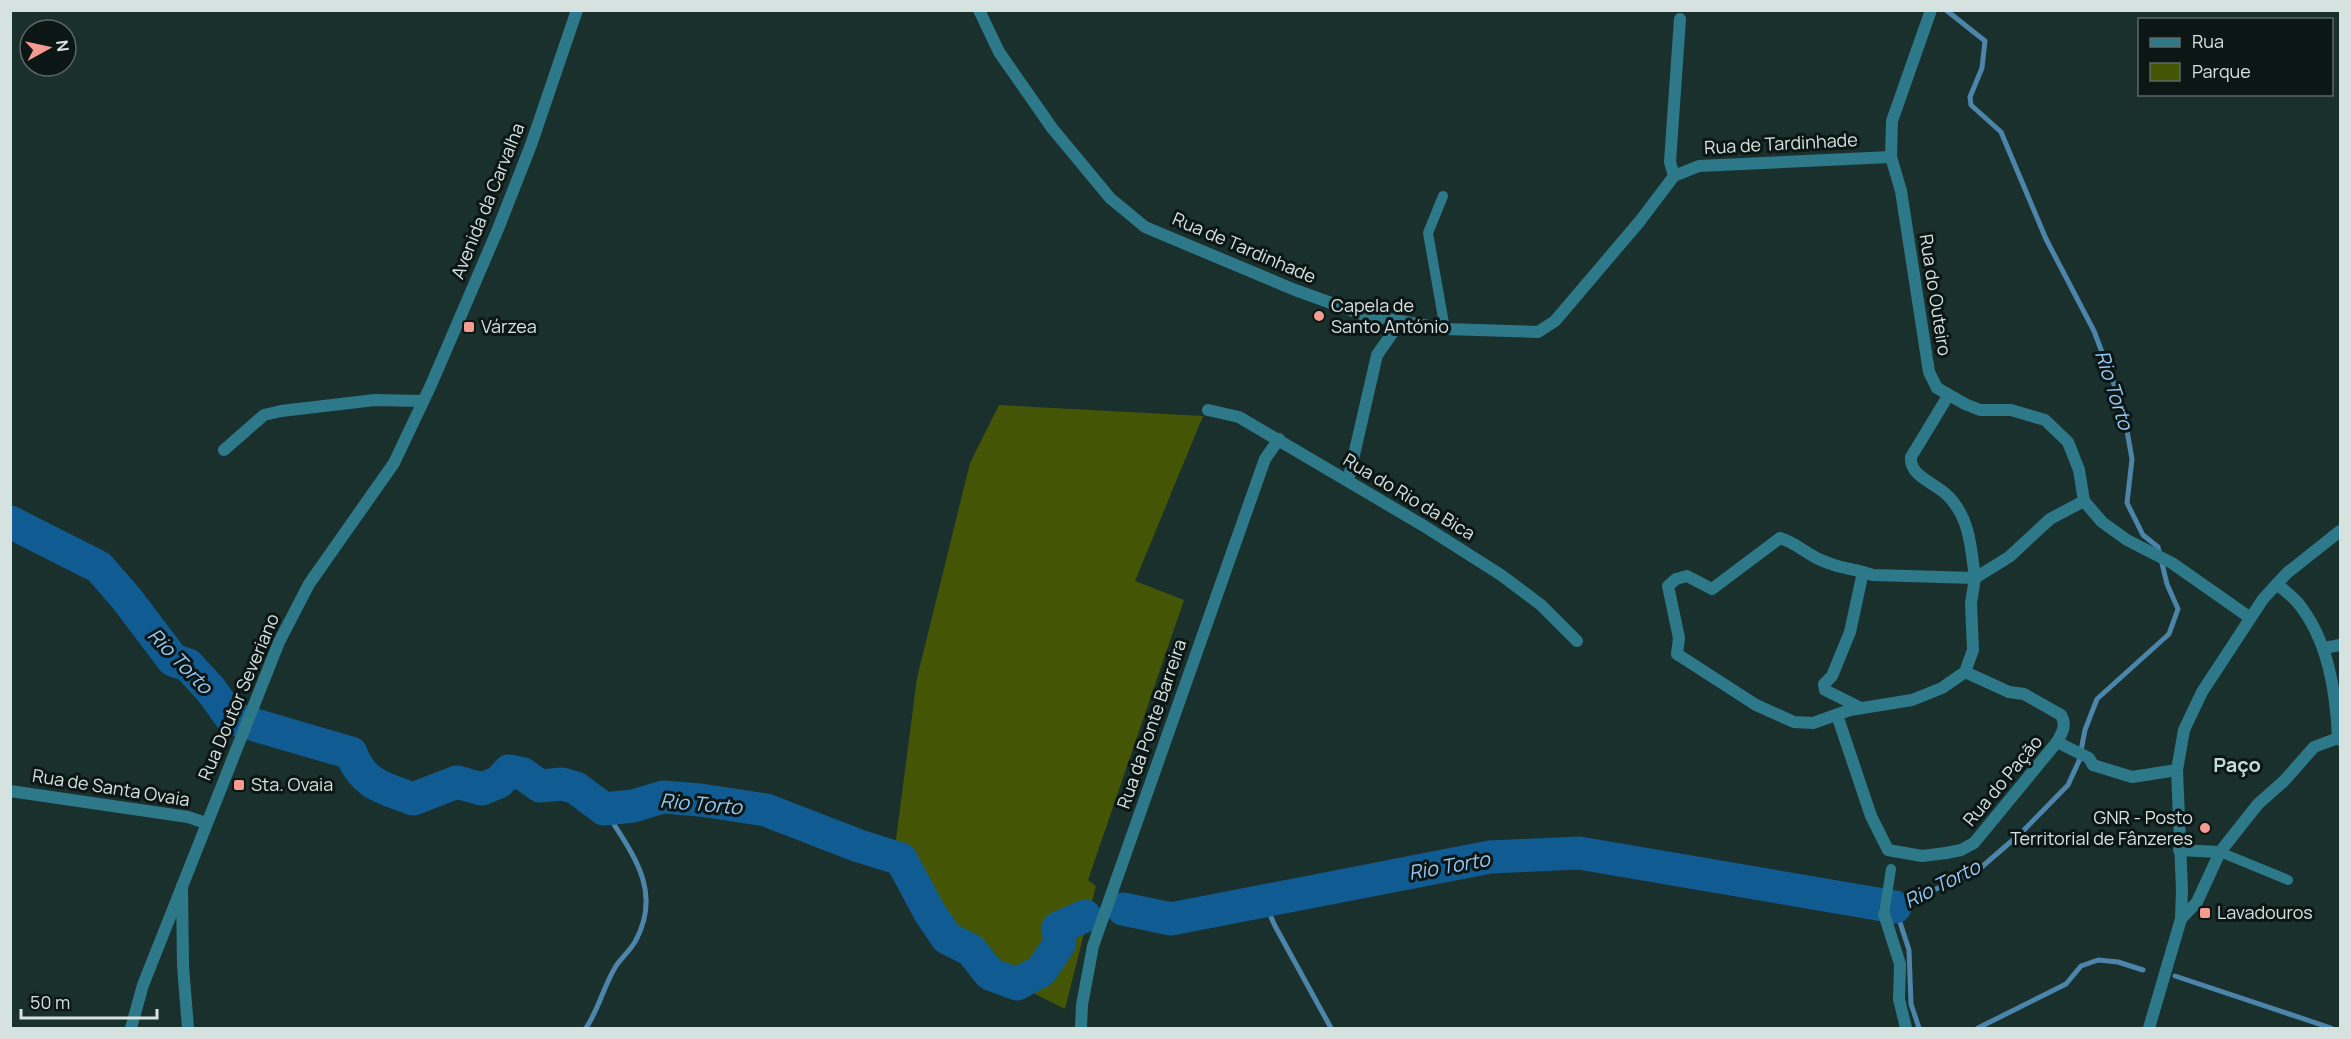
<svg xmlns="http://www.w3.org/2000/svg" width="2351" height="1039" viewBox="0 0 2351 1039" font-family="Manrope,sans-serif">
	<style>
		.green { fill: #445506 }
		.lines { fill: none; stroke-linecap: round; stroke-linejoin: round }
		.stream { stroke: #4c84aa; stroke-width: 5 }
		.river { stroke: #115b93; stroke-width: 33 }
		.service { stroke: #2d798a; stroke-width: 10 }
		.pedestrian { stroke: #2d798a; stroke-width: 12 }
		.minor { stroke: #2d798a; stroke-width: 12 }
		.tertiary { stroke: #2d798a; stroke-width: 12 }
		.poi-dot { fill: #f59c90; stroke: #0c1614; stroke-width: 2 }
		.labels { text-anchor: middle; stroke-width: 6; stroke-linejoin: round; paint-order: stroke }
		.street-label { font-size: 18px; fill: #d5e2e0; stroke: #0c1614 }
		.poi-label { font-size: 18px; fill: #d5e2e0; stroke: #0c1614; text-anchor: start }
		.water-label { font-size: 20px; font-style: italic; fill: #96c9f8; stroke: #0c1614 }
		.neighbourhood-label { font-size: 20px; font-weight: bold; fill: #c2ddd9; stroke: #0c1614 }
	</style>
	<rect width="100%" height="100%" fill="#1a302d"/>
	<!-- green -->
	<path class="green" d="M999,405L1203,416L1135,581L1184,600L1088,880L1096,886L1065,1009L1009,981L917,892L902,849L895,847L917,678L970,463Z"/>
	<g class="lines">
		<!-- stream -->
		<g class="stream">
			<path d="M1264,901L1275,926L1331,1028"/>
			<path d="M2175,976L2331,1028"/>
			<path d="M586,1028C599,1009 604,985 616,966C622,957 631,950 636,940C663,889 631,852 604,809"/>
			<path d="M1919,1028L1911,1004L1909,950L1895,907L1977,871L2021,833L2068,785L2079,761L2085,730L2097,699L2169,634L2178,609L2167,584L2158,547L2143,535L2127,503L2132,459L2123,408L2094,331L2046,239L2001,132L1971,105L1970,97L1982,68L1985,41L1946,10"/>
			<path d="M1978,1028L2066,984L2081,966L2098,960L2118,962L2143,970"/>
		</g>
		<!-- river -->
		<g class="river">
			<path d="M10,522L99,567L126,598L173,660L188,665L211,690L231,718L351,753C363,785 384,788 413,799L457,782L482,789L499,782L509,771L523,774L540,786L562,784L576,788L604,809L633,806L663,797L700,800L766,810L859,846L901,859L930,913L947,938L971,950L990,974L1017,984L1041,971L1060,943L1058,928L1085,916"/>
			<path d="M1123,909L1171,919L1490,857L1579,853L1895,907"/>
		</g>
		<!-- service -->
		<g class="service">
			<path d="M1443,196L1428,233L1445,329"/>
			<path d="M2220,852L2288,880"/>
			<path d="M1884,914L1891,869"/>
		</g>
		<!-- pedestrian -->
		<g class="pedestrian">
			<path d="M1677,654L1679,638L1668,586L1676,579L1687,576L1712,589L1780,538C1793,542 1801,549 1813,556C1828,565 1846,568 1863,572L1850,632L1832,676L1824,684L1825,690L1861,708"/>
			<path d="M2009,692L2024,694L2061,715C2067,725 2062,733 2057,742"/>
			<path d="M2179,850L2220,852"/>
			<path d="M1946,853L1961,850L1974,843L2057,742L2089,758L2093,765"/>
		</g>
		<!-- minor -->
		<g class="minor">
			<path d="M979,10L999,52L1052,128L1110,198L1145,227L1295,290L1362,314L1445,329L1538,332L1555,321L1640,221L1674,176L1699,166L1891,157"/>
			<path d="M1931,10L1892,121L1891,157L1901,191L1929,372L1937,388L1965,404L1980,410H2011L2045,420L2068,442L2079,470L2084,501L2102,522L2127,540L2172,563L2249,617"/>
			<path d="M1674,176L1670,162L1680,19"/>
			<path d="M1208,410L1239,417L1424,526L1501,575L1541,605L1577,641"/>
			<path d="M224,450L264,415L281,411L375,400L423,401"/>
			<path d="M1348,481L1377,355L1400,322"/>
			<path d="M1863,572L1873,575L1975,578C1971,548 1970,517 1947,495C1935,483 1909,476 1911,457L1948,396"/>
			<path d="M2277,584C2284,590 2292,596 2298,603C2328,640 2336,691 2338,738L2340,740"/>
			<path d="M2324,648L2340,645"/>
			<path d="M1677,654L1756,705L1794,722L1813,723L1850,710L1912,700L1942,688L1965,672L1973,650L1971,603L1975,578L2009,557L2050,519L2084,501"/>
			<path d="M1965,672L2009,692"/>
			<path d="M1837,715L1871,816L1888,850L1922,856L1946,853"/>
			<path d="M2093,765L2132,777L2177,770"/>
			<path d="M10,791L188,817L206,823"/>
			<path d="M182,886L183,966L188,1028"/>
			<path d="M1884,914L1900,964L1899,999L1906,1028"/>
			<path d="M2181,919L2197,902L2220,852L2258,804L2284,781L2314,747L2338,738"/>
			<path d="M1081,1028L1082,1005L1093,946L1265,459L1279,439"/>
		</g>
		<!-- tertiary -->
		<g class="tertiary">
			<path d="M131,1028L143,985L279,642L309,584L394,463L431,385L498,229L531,145L577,10"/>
			<path d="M2149,1028L2181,919L2182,890L2177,770L2184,730L2202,692L2263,599L2287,573L2340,531"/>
		</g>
	</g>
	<!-- markers -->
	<g class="poi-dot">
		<circle cx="1319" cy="316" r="6"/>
		<rect x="463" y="321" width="12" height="12" rx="3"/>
		<rect x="233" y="779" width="12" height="12" rx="3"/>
		<circle cx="2205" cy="828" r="6"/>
		<rect x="2199" y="907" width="12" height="12" rx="3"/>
	</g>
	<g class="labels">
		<!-- street labels -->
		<g class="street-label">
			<text transform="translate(1781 144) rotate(-3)" y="6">Rua de Tardinhade</text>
			<text transform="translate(488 201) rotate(-68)" y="6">Avenida da Carvalha</text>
			<text transform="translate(1244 248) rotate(23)" y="6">Rua de Tardinhade</text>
			<text transform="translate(1935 295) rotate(81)" y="6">Rua do Outeiro</text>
			<text transform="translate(1409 497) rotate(31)" y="6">Rua do Rio da Bica</text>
			<text transform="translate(239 697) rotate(-67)" y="6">Rua Doutor Severiano</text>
			<text transform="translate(1152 724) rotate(-71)" y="6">Rua da Ponte Barreira</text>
			<text transform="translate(2003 781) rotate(-50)" y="6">Rua do Pação</text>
			<text transform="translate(111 788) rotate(9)" y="6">Rua de Santa Ovaia</text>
		</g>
		<!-- poi labels -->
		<g class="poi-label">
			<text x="1331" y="312">Capela de<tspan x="1331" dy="21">Santo António</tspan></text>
			<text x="481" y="333">Várzea</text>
			<text x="251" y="791">Sta. Ovaia</text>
			<text x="2193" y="824" text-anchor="end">GNR - Posto<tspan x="2193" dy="21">Territorial de Fânzeres</tspan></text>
			<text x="2217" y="919">Lavadouros</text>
		</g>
		<!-- water labels -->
		<g class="water-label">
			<text transform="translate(2114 390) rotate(72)" y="7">Rio Torto</text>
			<text transform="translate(180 661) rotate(46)" y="7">Rio Torto</text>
			<text transform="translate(701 804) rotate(5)" y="7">Rio Torto</text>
			<text transform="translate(1449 866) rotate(-10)" y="7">Rio Torto</text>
			<text transform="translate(1942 884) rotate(-27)" y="7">Rio Torto</text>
		</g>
		<!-- neighbourhood labels -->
		<g class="neighbourhood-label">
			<text x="2237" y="772">Paço</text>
		</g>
	</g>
	<!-- border -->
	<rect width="2351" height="1039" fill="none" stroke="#d5e2e0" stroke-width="24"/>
	<!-- legend -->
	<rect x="2138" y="18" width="195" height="78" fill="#0c1614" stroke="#5c6866" stroke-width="1.5"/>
	<rect x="2150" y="38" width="30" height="9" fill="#2d798a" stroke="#5c6866" stroke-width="1.5"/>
	<text x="2192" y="48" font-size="18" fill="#d5e2e0">Rua</text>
	<rect x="2150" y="63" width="30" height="18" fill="#445506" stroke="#5c6866" stroke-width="1.5"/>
	<text x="2192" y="78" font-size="18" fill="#d5e2e0">Parque</text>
	<!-- north arrow -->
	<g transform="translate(48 48) rotate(82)"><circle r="28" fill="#0c1614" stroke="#5c6866" stroke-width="1.5"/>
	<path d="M0-4.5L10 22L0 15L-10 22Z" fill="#f59c90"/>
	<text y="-9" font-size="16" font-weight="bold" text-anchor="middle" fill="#d5e2e0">N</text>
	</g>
	<!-- scale -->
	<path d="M21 1009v9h136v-9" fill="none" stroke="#d5e2e0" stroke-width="3"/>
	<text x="30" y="1009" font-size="18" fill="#d5e2e0" stroke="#0c1614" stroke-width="4.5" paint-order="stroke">50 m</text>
</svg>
